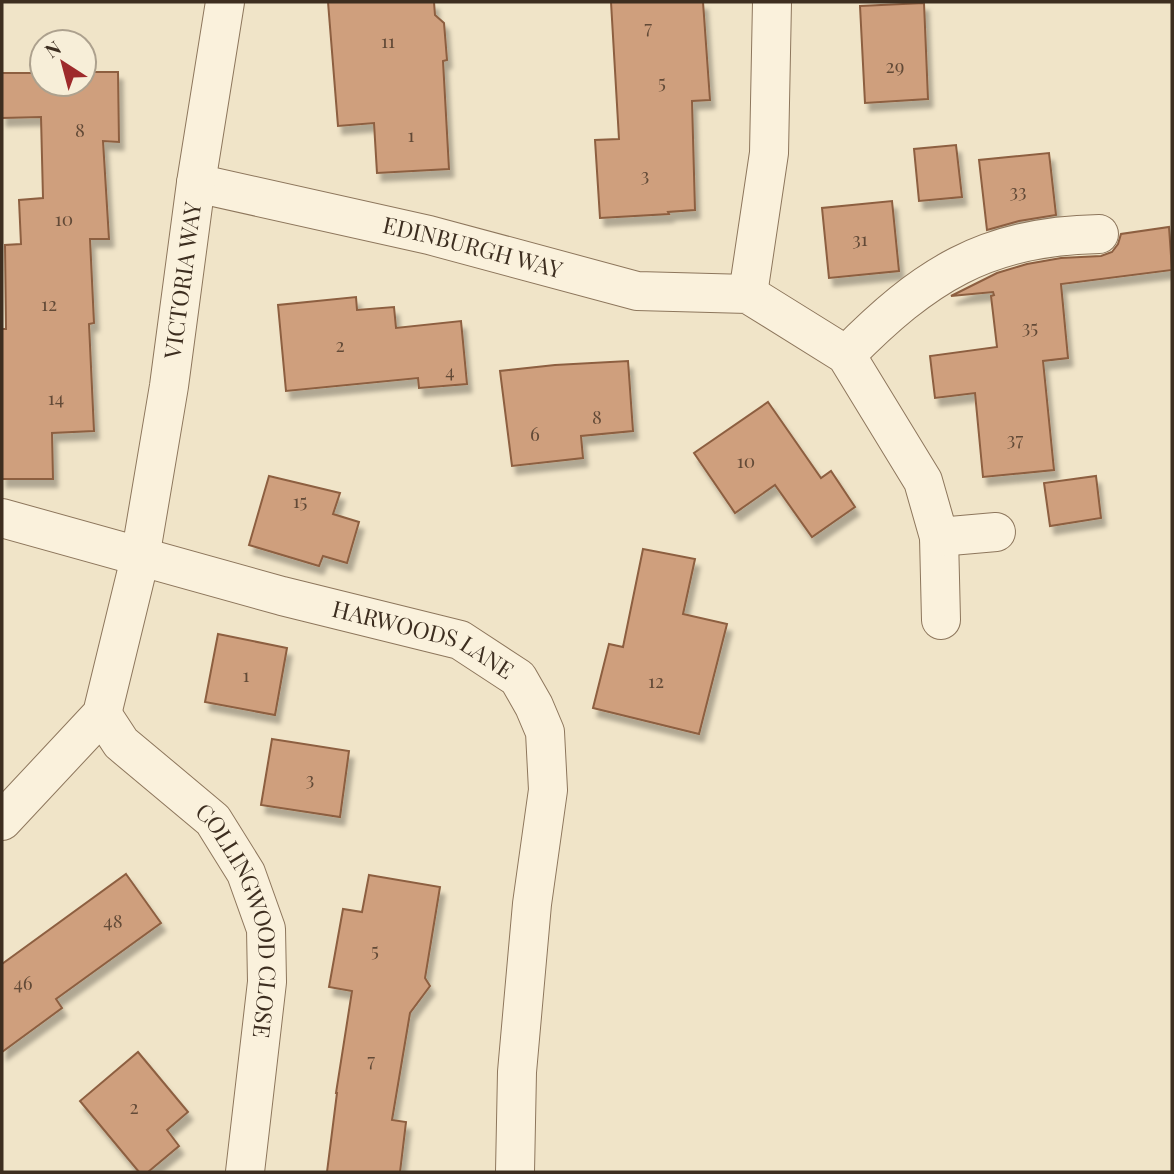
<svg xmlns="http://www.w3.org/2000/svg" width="1174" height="1174" viewBox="0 0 1174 1174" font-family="'Playfair Display',serif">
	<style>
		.building { fill: #cf9f7d; stroke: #8d5f41; stroke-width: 2; filter: url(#shadow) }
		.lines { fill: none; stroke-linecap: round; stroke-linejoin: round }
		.minor-casing { stroke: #8d765c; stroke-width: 40 }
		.minor { stroke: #faf1dc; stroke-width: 38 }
		.labels { text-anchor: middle; stroke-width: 5; stroke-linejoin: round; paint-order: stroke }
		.number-label { font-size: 19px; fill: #624a37 }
		.street-label { font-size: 23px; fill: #3d2e20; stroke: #f7eed8 }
	</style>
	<defs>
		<filter id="shadow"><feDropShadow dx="4.5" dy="8" stdDeviation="2" flood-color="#0004"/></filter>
	</defs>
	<rect width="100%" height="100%" fill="#f0e4c8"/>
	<!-- building -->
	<g class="building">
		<path d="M328,2H434L435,15L444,23L447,60L443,61L449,169L377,173L374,123L338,126Z"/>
		<path d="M611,2H703L710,100L692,101L695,210L668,212L669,214L600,218L595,140L619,139Z"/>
		<path d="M924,3L928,99L865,103L860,6Z"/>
		<path d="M84,72H118L119,142L103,141L109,239H90L94,323L89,324L94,431L52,433L53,479H2V329H6L5,245L21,244L19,200L43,198L41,117L2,118V73H42V84H84Z"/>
		<path d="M956,145L962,197L919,201L914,149Z"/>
		<path d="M1049,153L1056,215L1019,221L987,230L979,160Z"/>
		<path d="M892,201L899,271L829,278L822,208Z"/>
		<path d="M1169,227L1172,270L1061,284L1068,358L1043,361L1054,470L983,477L975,393L935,398L930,356L997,347L991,296L994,295L993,292L951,296L997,273L1027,264L1061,258L1101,256L1112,252L1118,244L1121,234Z"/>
		<path d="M356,297L357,310L394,307L396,328L461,321L467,384L419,388L418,378L286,391L278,305Z"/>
		<path d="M628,361L633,431L581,436L583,458L512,466L500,371L555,365Z"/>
		<path d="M768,402L821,478L831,471L855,507L812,537L775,485L735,513L694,453Z"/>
		<path d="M269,476L340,493L333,514L359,522L347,563L323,556L319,566L249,545Z"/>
		<path d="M1096,476L1101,518L1050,526L1044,483Z"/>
		<path d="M643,549L695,559L683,614L727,624L699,734L593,708L609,644L623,647Z"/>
		<path d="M218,634L287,648L275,715L205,702Z"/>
		<path d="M272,739L349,751L340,817L261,805Z"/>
		<path d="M126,874L161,923L56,999L62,1008L2,1052V964Z"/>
		<path d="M369,875L440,887L425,978L430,986L410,1013L392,1120L406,1122L400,1172H327L337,1093H336L352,991L329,987L343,909L362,912Z"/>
		<path d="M138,1052L188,1112L167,1130L179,1146L148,1172H139L80,1101Z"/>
	</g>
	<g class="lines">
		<defs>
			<g id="minor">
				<path id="s1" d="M196,183L429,235L637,291L748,294L846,355L923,481L939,537L941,620"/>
				<path d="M748,294L769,153L772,2"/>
				<path d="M846,355C924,276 985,236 1099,234"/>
				<path id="s2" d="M2,518L282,596L460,640L518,678L534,706L545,732L548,790L532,904L517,1072L515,1172"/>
				<path d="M939,537L996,532"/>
				<path id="s3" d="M102,714L121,743L213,820L246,873L266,929L267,982L245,1172"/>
				<path id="s4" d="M2,821L102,714L140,558L169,386L196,183L225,2"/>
			</g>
		</defs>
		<!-- minor casing -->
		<use href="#minor" class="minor-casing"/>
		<!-- minor -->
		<use href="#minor" class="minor"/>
	</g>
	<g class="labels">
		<!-- number labels -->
		<g class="number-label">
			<text x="648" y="34">7</text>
			<text x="388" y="48">11</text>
			<text x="895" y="73">29</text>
			<text x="662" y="89">5</text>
			<text x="80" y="137">8</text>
			<text x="411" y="142">1</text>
			<text x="645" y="182">3</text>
			<text x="1018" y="198">33</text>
			<text x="64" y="226">10</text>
			<text x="860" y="246">31</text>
			<text x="49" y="311">12</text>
			<text x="1030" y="334">35</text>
			<text x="340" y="352">2</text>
			<text x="450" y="378">4</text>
			<text x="56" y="405">14</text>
			<text x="597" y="424">8</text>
			<text x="535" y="441">6</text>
			<text x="1015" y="446">37</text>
			<text x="746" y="468">10</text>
			<text x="300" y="508">15</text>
			<text x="246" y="682">1</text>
			<text x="656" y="688">12</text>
			<text x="310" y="786">3</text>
			<text x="113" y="928">48</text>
			<text x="375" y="957">5</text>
			<text x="23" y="990">46</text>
			<text x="371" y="1067">7</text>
			<text x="134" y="1114">2</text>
		</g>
		<!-- street labels -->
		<g class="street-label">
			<text dy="8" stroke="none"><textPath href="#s1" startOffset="284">EDINBURGH WAY</textPath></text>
			<text dy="8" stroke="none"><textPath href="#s4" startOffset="588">VICTORIA WAY</textPath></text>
			<text dy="8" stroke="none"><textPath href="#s2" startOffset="439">HARWOODS LANE</textPath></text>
			<text dy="8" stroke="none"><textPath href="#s3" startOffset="261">COLLINGWOOD CLOSE</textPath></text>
		</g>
	</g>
	<!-- border -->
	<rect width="1174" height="1174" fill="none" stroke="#3d2e20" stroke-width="7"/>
	<!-- north arrow -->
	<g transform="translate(63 63) rotate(324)"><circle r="33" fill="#f7eed8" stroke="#ada18e" stroke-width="2"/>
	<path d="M0-5L12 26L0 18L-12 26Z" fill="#9e2a2b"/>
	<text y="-10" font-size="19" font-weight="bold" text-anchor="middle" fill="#3d2e20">N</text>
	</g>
</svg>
